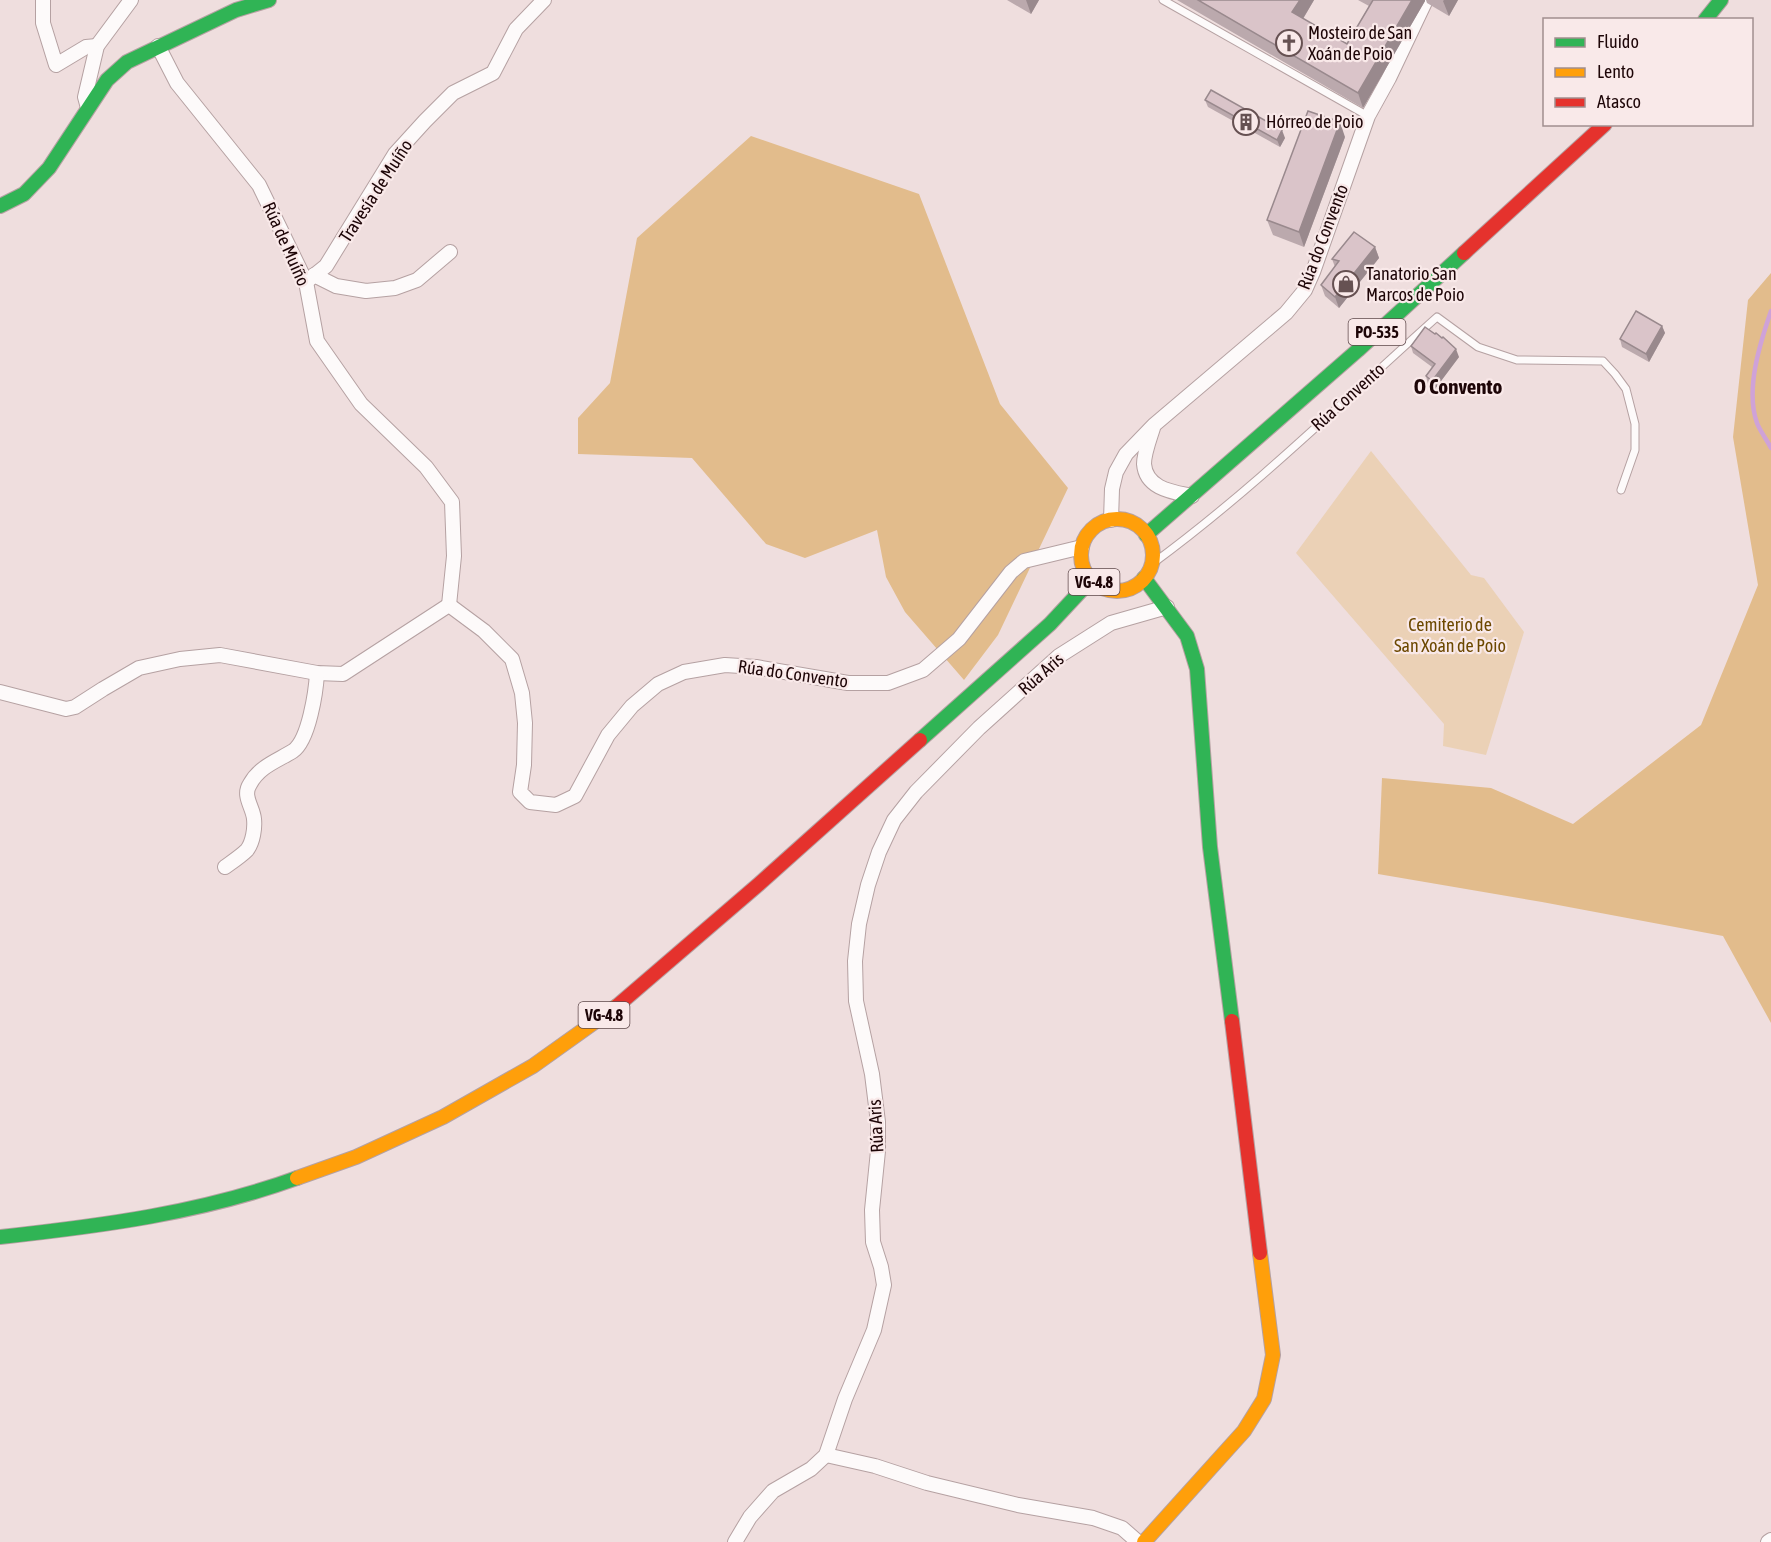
<svg xmlns="http://www.w3.org/2000/svg" width="1771" height="1542" viewBox="0 0 1771 1542" font-family="'Asap Condensed',sans-serif">
	<style>
		.green { fill: #ebd1b6 }
		.forest { fill: #e2bc8c }
		.lines { fill: none; stroke-linecap: round; stroke-linejoin: round }
		.stream { stroke: #cfa2d8; stroke-width: 4.5 }
		.lane-casing { stroke: #b5a1a2; stroke-width: 9 }
		.street-casing { stroke: #b5a1a2; stroke-width: 16 }
		.fast-casing { stroke: #b5a1a2; stroke-width: 16 }
		.slow-casing { stroke: #b5a1a2; stroke-width: 16 }
		.jam-casing { stroke: #b5a1a2; stroke-width: 16 }
		.lane { stroke: #fdfafa; stroke-width: 7 }
		.street { stroke: #fdfafa; stroke-width: 14 }
		.fast { stroke: #30b455; stroke-width: 14 }
		.slow { stroke: #ff9f0a; stroke-width: 14 }
		.jam { stroke: #e5322d; stroke-width: 14 }
		.wall { fill: #bba9ad }
		.shaded-wall { fill: #99898d }
		.building { fill: #dac4c9; stroke: #99898d; stroke-width: 1.5 }
		.labels { text-anchor: middle; stroke-width: 4.5; stroke-linejoin: round; paint-order: stroke }
		.shield { fill: #f9e9e9; stroke: #5f494b; stroke-width: 1.5 }
		.shield-label { font-size: 16px; font-weight: bold; fill: #1d0507 }
		.poi-label { font-size: 18px; fill: #1d0507; stroke: #f9e9e9; text-anchor: start }
		.street-label { font-size: 18px; fill: #1d0507; stroke: #f9e9e9 }
		.park-label { font-size: 18px; fill: #6c4800; stroke: #f9e9e9 }
		.quarter-label { font-size: 21px; font-weight: bold; fill: #1d0507; stroke: #f9e9e9 }
	</style>
	<rect width="100%" height="100%" fill="#efdede"/>
	<!-- green -->
	<path class="green" d="M1371,451L1471,575L1484,578L1524,632L1486,755L1443,746L1444,724L1296,553Z"/>
	<!-- forest -->
	<g class="forest">
		<path d="M751,136L919,194L1000,404L1068,488L998,635L964,680L905,612L886,577L877,530L805,558L766,544L692,458L578,454V418L610,383L637,238Z"/>
		<path d="M1771,273V1023L1723,936L1542,902L1378,874L1382,778L1491,788L1573,824L1701,725L1758,585L1733,437L1748,300Z"/>
	</g>
	<g class="lines">
		<!-- stream -->
		<path class="stream" d="M1771,311C1760,343 1745,390 1757,423C1760,431 1767,440 1771,448"/>
		<defs>
			<g id="lane">
				<path d="M1163,0L1368,116"/>
				<path d="M1152,564C1253,490 1343,401 1437,317L1478,347L1517,360L1603,361L1615,374L1626,389L1635,424V450L1621,490"/>
			</g>
			<g id="street">
				<path d="M43,0V23L56,65L86,47L97,46"/>
				<path d="M158,46L177,83L259,185L306,282L317,341L361,404L426,467L452,502L454,556L449,605"/>
				<path d="M88,108L85,97L97,46L131,0"/>
				<path d="M314,275L336,286L366,291L395,288L417,280L450,252"/>
				<path d="M306,282L326,266L395,154L425,121L453,93L493,73L516,29L544,0"/>
				<path d="M1153,428C1150,438 1144,453 1144,464C1146,489 1173,492 1192,496"/>
				<path d="M1111,520L1112,489L1116,472L1126,454L1154,425L1286,313L1305,290L1313,272L1368,116L1389,78L1426,0"/>
				<path d="M449,605L484,631L512,659L522,693L525,723L524,765L520,792L530,802L556,805L575,796L608,735L632,706L658,684L684,672L725,665L756,667L848,683H888L923,670L959,639L1011,572L1024,561L1082,547"/>
				<path d="M0,692L66,709L75,707L103,689L139,668L180,659L220,655L317,673L343,674L449,605"/>
				<path d="M225,867C232,862 241,856 247,850C253,842 255,828 254,819C253,807 242,796 250,784C260,766 277,761 293,751C309,740 316,691 317,673"/>
				<path d="M826,1455L875,1466L927,1483L1018,1505L1093,1518L1122,1528L1138,1542"/>
				<path d="M735,1542L750,1517L773,1491L811,1469L826,1455L845,1399L874,1330L884,1285L881,1267L873,1242L872,1210L878,1151V1122L872,1074L856,1001L855,961L859,924L868,885L879,852L894,820L916,792L979,728L1059,656L1111,623L1167,607"/>
				<path d="M1768,1542L1771,1540"/>
			</g>
			<g id="fast">
				<path d="M1705,20L1721,0"/>
				<path d="M0,206L24,194L49,168L107,80L127,62L236,10L269,0"/>
				<path d="M1146,535L1358,350L1464,253"/>
				<path d="M1144,578L1187,636L1197,669L1210,847L1232,1021"/>
				<path d="M920,740L1050,624L1091,580"/>
				<path d="M0,1237C101,1226 201,1213 297,1178"/>
			</g>
			<g id="slow">
				<circle cx="1117" cy="555" r="36"/>
				<path d="M297,1178L356,1157L443,1117L533,1066L617,1006"/>
				<path d="M1144,1542L1244,1431L1264,1399L1273,1355L1260,1253"/>
			</g>
			<g id="jam">
				<path d="M1464,253L1605,124"/>
				<path d="M617,1006L759,884L920,740"/>
				<path d="M1232,1021L1260,1253"/>
			</g>
		</defs>
		<!-- lane casing -->
		<use href="#lane" class="lane-casing"/>
		<!-- street casing -->
		<use href="#street" class="street-casing"/>
		<!-- fast casing -->
		<use href="#fast" class="fast-casing"/>
		<!-- slow casing -->
		<use href="#slow" class="slow-casing"/>
		<!-- jam casing -->
		<use href="#jam" class="jam-casing"/>
		<!-- lane -->
		<use href="#lane" class="lane"/>
		<!-- street -->
		<use href="#street" class="street"/>
		<!-- fast -->
		<use href="#fast" class="fast"/>
		<!-- slow -->
		<use href="#slow" class="slow"/>
		<!-- jam -->
		<use href="#jam" class="jam"/>
	</g>
	<!-- wall -->
	<g class="wall">
		<path d="M1007,0H1039L1031,14Z"/>
		<path d="M1177,0H1314L1303,19L1347,44L1369,6L1358,0H1425V1L1363,108Z"/>
		<path d="M1426,0H1458L1449,16L1427,3Z"/>
		<path d="M1205,100L1285,138L1280,147L1208,107Z"/>
		<path d="M1345,137L1304,247L1273,235L1267,220Z"/>
		<path d="M1375,247L1379,258L1339,308L1325,296L1321,285L1335,267L1332,259Z"/>
		<path d="M1662,326L1665,333L1649,362L1622,347L1620,339Z"/>
		<path d="M1411,346L1459,357L1435,389L1428,384L1426,376L1432,367L1413,353Z"/>
	</g>
	<!-- shaded-wall -->
	<g class="shaded-wall">
		<path d="M1026,0H1039L1031,14Z"/>
		<path d="M1300,0H1314L1298,27L1292,12Z"/>
		<path d="M1412,0H1425V1L1363,108L1358,93Z"/>
		<path d="M1444,0H1458L1449,16L1443,1Z"/>
		<path d="M1340,122L1345,137L1304,247L1299,232Z"/>
		<path d="M1282,130L1285,138L1280,147L1277,140Z"/>
		<path d="M1375,247L1379,258L1339,308L1335,297Z"/>
		<path d="M1662,326L1665,333L1649,362L1646,354Z"/>
		<path d="M1456,349L1459,357L1435,389L1432,381Z"/>
	</g>
	<!-- building -->
	<g class="building">
		<path d="M1198,0H1300L1292,12L1347,44L1373,0H1412L1358,93Z"/>
		<path d="M1211,90L1282,130L1277,140L1205,100Z"/>
		<path d="M1308,111L1340,122L1299,232L1267,220Z"/>
		<path d="M1354,232L1375,247L1335,297L1321,285L1339,261L1332,259Z"/>
		<path d="M1636,311L1662,326L1646,354L1620,339Z"/>
		<path d="M1425,327L1435,334L1436,333L1442,338L1443,337L1456,349L1432,381L1426,376L1435,364L1411,346Z"/>
	</g>
	<!-- icons -->
	<defs>
		<symbol id="church-ring" viewBox="-11 -11 22 22"><circle r="9.5" fill="#f9e9e9" stroke="#665152" stroke-width="1.5"/><path d="M-1.2-6h2.4v3.5h3.3v2.4h-3.3V6h-2.4V-.1h-3.3v-2.4h3.3Z" fill="#665152"/></symbol>
		<symbol id="building-ring" viewBox="-11 -11 22 22"><circle r="9.5" fill="#f9e9e9" stroke="#665152" stroke-width="1.5"/><path d="M-4-6H4V6H1V3H-1V6H-4ZM-2.5-4.3h1.7v1.8h-1.7ZM.8-4.3h1.7v1.8H.8ZM-2.5-1h1.7V.8h-1.7ZM.8-1h1.7V.8H.8Z" fill="#665152"/></symbol>
		<symbol id="shop-ring" viewBox="-11 -11 22 22"><circle r="9.5" fill="#f9e9e9" stroke="#665152" stroke-width="1.5"/><path d="M-5-2.5h2.3a2.7 3.5 0 0 1 5.4 0H5L5.5 6h-11ZM-1.5-2.5h3a1.5 2.3 0 0 0-3 0Z" fill="#665152"/></symbol>
	</defs>
	<g fill-rule="evenodd">
		<use href="#church-ring" x="1274" y="28" width="30" height="30"/>
		<use href="#building-ring" x="1231" y="107" width="30" height="30"/>
		<use href="#shop-ring" x="1331" y="269" width="30" height="30"/>
	</g>
	<g class="labels">
		<!-- shield labels -->
		<g class="shield">
			<rect x="1348.5" y="319" width="57" height="26" rx="4.5"/>
			<rect x="1068.5" y="569" width="51" height="26" rx="4.5"/>
			<rect x="578.5" y="1002" width="51" height="26" rx="4.5"/>
		</g>
		<g class="shield-label">
			<text x="1377" y="338">PO-535</text>
			<text x="1094" y="588">VG-4.8</text>
			<text x="604" y="1021">VG-4.8</text>
		</g>
		<!-- poi labels -->
		<g class="poi-label">
			<text x="1308" y="39">Mosteiro de San<tspan x="1308" dy="21">Xoán de Poio</tspan></text>
			<text x="1266" y="128">Hórreo de Poio</text>
			<text x="1366" y="280">Tanatorio San<tspan x="1366" dy="21">Marcos de Poio</tspan></text>
		</g>
		<!-- street labels -->
		<g class="street-label">
			<text transform="translate(376 191) rotate(-57)" y="6">Travesía de Muíño</text>
			<text transform="translate(1323 237) rotate(-69)" y="6">Rúa do Convento</text>
			<text transform="translate(286 244) rotate(66)" y="6">Rúa de Muíño</text>
			<text transform="translate(1348 397) rotate(-42)" y="6">Rúa Convento</text>
			<text transform="translate(793 674) rotate(8)" y="6">Rúa do Convento</text>
			<text transform="translate(1041 674) rotate(-41)" y="6">Rúa Aris</text>
			<text transform="translate(876 1126) rotate(-93)" y="6">Rúa Aris</text>
		</g>
		<!-- park labels -->
		<g class="park-label">
			<text x="1450" y="631">Cemiterio de<tspan x="1450" dy="21">San Xoán de Poio</tspan></text>
		</g>
		<!-- quarter labels -->
		<g class="quarter-label">
			<text x="1458" y="394">O Convento</text>
		</g>
	</g>
	<!-- legend -->
	<rect x="1543" y="18" width="210" height="108" fill="#f9e9e9" stroke="#a18e8f" stroke-width="1.5"/>
	<rect x="1555" y="38" width="30" height="9" fill="#30b455" stroke="#a18e8f" stroke-width="1.5"/>
	<text x="1597" y="48" font-size="18" fill="#1d0507">Fluido</text>
	<rect x="1555" y="68" width="30" height="9" fill="#ff9f0a" stroke="#a18e8f" stroke-width="1.5"/>
	<text x="1597" y="78" font-size="18" fill="#1d0507">Lento</text>
	<rect x="1555" y="98" width="30" height="9" fill="#e5322d" stroke="#a18e8f" stroke-width="1.5"/>
	<text x="1597" y="108" font-size="18" fill="#1d0507">Atasco</text>
</svg>
